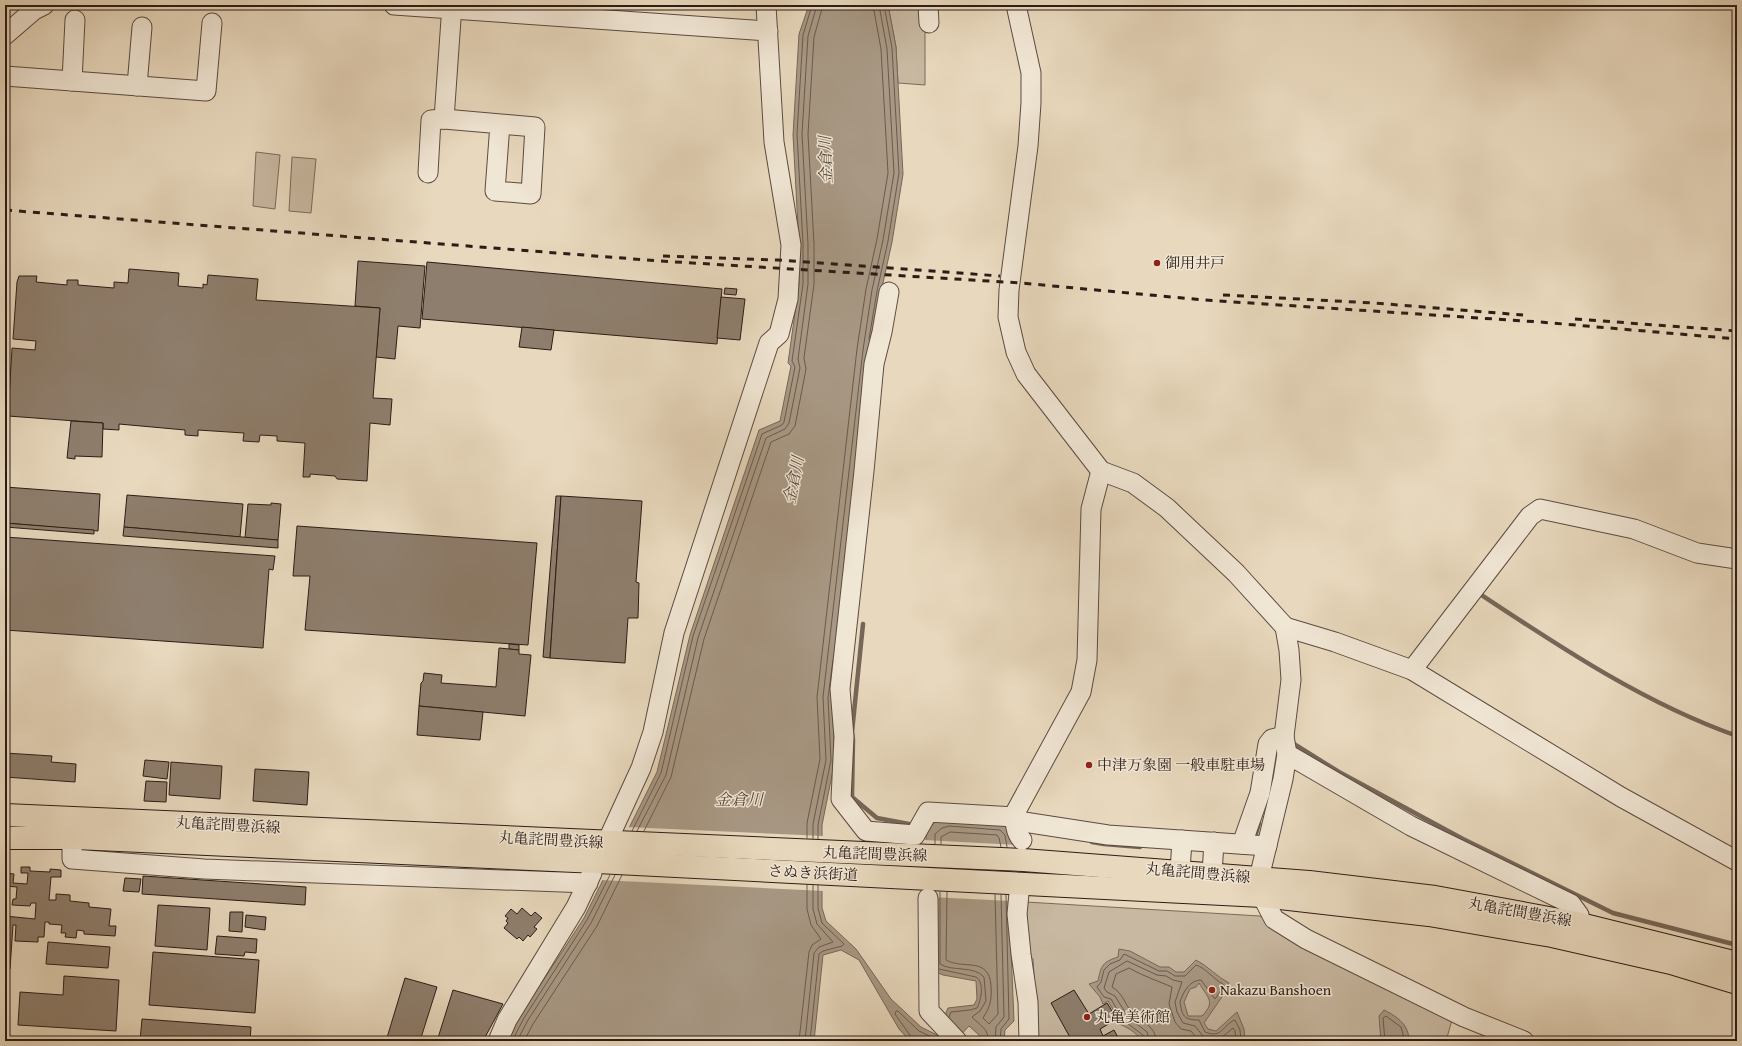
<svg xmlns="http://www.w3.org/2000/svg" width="1742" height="1046" viewBox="0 0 1742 1046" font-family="'Gentium Book Plus','Noto Serif JP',serif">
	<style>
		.green { fill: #c8b8a1; stroke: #7a6a5c }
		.water { fill: #a89884; stroke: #766658; fill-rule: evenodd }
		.pier { fill: #e8d8bd }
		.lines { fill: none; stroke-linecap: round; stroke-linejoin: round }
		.shore { stroke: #6a5a4d; stroke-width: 1 }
		.stream { stroke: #766658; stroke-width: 4.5 }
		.building { fill: #8e7e6d; stroke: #2c1c16 }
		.minor-casing { stroke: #5b4b40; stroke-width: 21 }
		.major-casing { stroke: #2c1c16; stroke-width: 24 }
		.minor { stroke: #f0e6d4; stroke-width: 19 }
		.major { stroke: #e8d8bd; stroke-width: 22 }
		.rail { stroke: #2c1c16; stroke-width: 3; stroke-dasharray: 7 7; stroke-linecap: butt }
		.poi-dot { fill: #8f2418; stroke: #f0e6d4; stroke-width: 1.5 }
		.labels { text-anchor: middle; stroke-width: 3; stroke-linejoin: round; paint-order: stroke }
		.poi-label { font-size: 15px; fill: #2c1c16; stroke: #f0e6d4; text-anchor: start }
		.street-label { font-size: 15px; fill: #2c1c16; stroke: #f0e6d4 }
		.water-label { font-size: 16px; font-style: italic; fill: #57473c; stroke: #f0e6d4 }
	</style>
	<rect width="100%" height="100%" fill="#e8d8bd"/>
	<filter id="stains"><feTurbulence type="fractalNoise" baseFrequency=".005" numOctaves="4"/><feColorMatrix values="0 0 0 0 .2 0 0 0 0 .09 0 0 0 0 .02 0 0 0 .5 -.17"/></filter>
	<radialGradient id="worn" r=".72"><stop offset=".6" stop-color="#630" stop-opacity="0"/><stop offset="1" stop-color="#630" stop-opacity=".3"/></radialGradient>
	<!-- green -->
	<g class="green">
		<path d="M888,5H925V85L898,83L896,47Z"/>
		<path d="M256,152L280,155L275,209L253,206Z"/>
		<path d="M292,157L316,159L311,213L289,211Z"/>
		<path d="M1026,902L1260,916L1328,959L1452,1020L1446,1041H1038L1033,959L1029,956Z"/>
	</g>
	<!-- water -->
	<g class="water">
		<path d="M809,5H888L896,47L903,174L892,242L881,292L832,698L835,760L822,825V908L826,921L856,949L891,999L921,1027L949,1041H910L899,1029L859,960L841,950L823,955L814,1041H508L520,1016L584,918L657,772L690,635L759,430L780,421L791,366L788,363L799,284V244L793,135L799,34Z"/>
		<path d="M938,820L1009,821L1014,836L1009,902L1014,1021L1005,1030L1004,1041H975L980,1036L969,1026L959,1037L943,1020L948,1008L974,1005L977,999L976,981L943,975L931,970L926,841V830Z"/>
		<path d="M1119,949L1130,951L1160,967H1169L1176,972H1184L1196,960C1208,966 1217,977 1229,983L1226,991L1204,1023L1208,1029L1216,1031L1237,1012L1244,1029L1245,1041H1142C1136,1032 1126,1026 1116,1023L1119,1020L1108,1001L1103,1004L1100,997L1089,984L1098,981C1101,965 1103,962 1118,957ZM1199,983C1206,996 1217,1001 1202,1016H1188L1184,1002L1190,989L1196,987Z"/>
		<path d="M1384,1010C1398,1017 1409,1025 1409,1041H1381L1379,1016Z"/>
	</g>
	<!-- pier -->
	<g class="pier">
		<path d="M627,827L824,836V891L600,880Z"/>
		<path d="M924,840L1018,845L1011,901L930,897Z"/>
	</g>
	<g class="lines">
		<!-- shore -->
		<g class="shore">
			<path d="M869,339L877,291L888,241L899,173L892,48L884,5"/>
			<path d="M632,831L661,773L693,636L762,434L782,425L784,422L795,367L792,361L803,284V244L797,134L803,35L812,5"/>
			<path d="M637,831L666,775L698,638L766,438L785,429L789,423L800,368L798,359L808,284V244L802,134L808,36L817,5"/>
			<path d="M644,831L671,777L704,639L771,442L789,434L795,426L806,369L804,358L814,284V244L808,134L814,37L823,5"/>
			<path d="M807,838V823L820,759L817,697L857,349L866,289L877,239L888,173L881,49L873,5"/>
			<path d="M813,839V824L826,760L823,697L863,350L872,290L883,240L894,173L887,49L879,5"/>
			<path d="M818,839V825L831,760L828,698L833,660"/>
			<path d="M935,844V834L942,828L949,826L1000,830L1005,835L1007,847"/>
			<path d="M941,844V837L950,832L997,835L999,838L1001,847"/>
			<path d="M940,892V964C952,972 973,965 984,977L986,1001L980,1011L972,1017C978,1024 991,1030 987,1041"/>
			<path d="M947,892L946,960C964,970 989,956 991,986C992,1000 990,1007 983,1018L989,1024L998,1014L995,894"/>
			<path d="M939,969L976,977C985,983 981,1000 977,1008L970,1010L951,1012L949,1017"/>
			<path d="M512,1041L524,1018L587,920L610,875"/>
			<path d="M517,1041L528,1020L591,923L615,875"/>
			<path d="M524,1041L533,1024L597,926L622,875"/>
			<path d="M799,1041L809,952L812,945L821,939L811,925L807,909V885"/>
			<path d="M805,1041L814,953L819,947L833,942L817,924L813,909V885"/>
			<path d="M810,1041L819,954L823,951L842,946L844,944L822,923L818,908V885"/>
			<path d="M913,1041C912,1037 899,1020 895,1014L896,1011H898L919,1031L940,1041"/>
			<path d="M995,1041L996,1027L1004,1017L1001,895"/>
			<path d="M1000,1041L1001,1029L1009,1019L1006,895"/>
			<path d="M1145,1041L1143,1035L1123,1020L1111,999L1104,997L1097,987L1101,982L1104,970L1110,964L1120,960L1124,954L1159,971H1167L1175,976H1185L1196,965C1206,968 1213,979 1223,984L1224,986L1215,999L1201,980C1190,980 1183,992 1180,1002C1182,1016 1184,1020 1199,1020L1205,1032C1223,1039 1222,1025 1235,1020L1240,1030L1241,1041"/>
			<path d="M1150,1041L1147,1032L1128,1017L1115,996L1107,992L1104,988L1109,972L1127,961L1157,975L1166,976L1173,980L1182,982L1175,1002L1177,1012L1183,1023L1195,1026L1203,1036L1214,1040L1221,1038L1233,1028L1235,1031L1236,1041"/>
			<path d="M1156,1041C1156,1026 1142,1022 1133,1014C1125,1005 1123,993 1112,987L1116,974L1129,968C1143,976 1158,981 1172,987L1169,1004L1175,1022L1181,1029L1191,1031L1199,1041"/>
			<path d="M1385,1041L1383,1018L1386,1016L1401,1027L1405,1041"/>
		</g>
		<!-- stream -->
		<g class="stream">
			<path d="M1483,596C1563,649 1646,704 1737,736"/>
			<path d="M863,624L852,732L853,740L852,797L877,818L909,824"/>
			<path d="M1289,746L1294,744L1339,772L1463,839L1613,913L1737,945"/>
			<path d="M1254,841L1259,823"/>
			<path d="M1092,842L1104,844L1140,847"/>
		</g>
	</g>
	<!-- building -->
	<g class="building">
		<path d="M358,261L425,266L420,328L398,326L395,359L376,357L380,308L355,306Z"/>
		<path d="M427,262L722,289L717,344L422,319Z"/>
		<path d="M129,269L179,273L178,286L203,288V284L207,285L208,275L258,279L256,300L380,308L373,398L392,399L390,425L370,423L367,481L337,479L335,476L310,474V477H303L305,443L277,441V436L260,435L259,442L243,441L244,433L198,430V436L185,435V430L119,424V430L103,429V423L8,416L12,348L35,350L36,341L13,339L17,282L19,276H37L36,282L67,285V280H78V285L114,288V282L128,283Z"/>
		<path d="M725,288L737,289L736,295L724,294Z"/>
		<path d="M721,297L745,299L740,340L717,338Z"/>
		<path d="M522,327L554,330L551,350L519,347Z"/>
		<path d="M71,421L103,423L102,457L75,456V459L67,458Z"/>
		<path d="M5,487L100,494L98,531L5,523Z"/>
		<path d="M127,495L243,504L240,537L124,527Z"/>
		<path d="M556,496H561L550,658L543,657Z"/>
		<path d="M561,496L642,501L636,582L639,583L638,618H628L625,663L550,658Z"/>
		<path d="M271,503L281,504L278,540L245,538L248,504L271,505Z"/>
		<path d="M5,523L94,530V534L5,527Z"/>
		<path d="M297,526L537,543L528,645L305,630L310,576H293Z"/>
		<path d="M124,527L278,540V548L123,536Z"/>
		<path d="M5,537L275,556L273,570L269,569L263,648L5,630Z"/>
		<path d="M509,644L519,645V650L509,649Z"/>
		<path d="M499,648L519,650V654L531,655L525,716L419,706L421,683L423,681L424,673L442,675L441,683L496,687Z"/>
		<path d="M419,706L483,712L480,740L417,735Z"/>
		<path d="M5,753L52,756L51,762L76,764L75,782L5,777Z"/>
		<path d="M145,760L169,762L167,779L143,776Z"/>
		<path d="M171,762L222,766L220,799L169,795Z"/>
		<path d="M255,769L309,772L307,805L253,801Z"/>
		<path d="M146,781L167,782L166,802L144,801Z"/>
		<path d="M21,867H30V871L50,872V869L61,870V877H51L49,900H56V894L70,895V901L89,903V907L111,909L109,926H116L115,936L84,934V931L77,930L76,938L65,937L66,933H61L62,925L49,924V922H45L44,937H38V942L15,941L16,925H13L10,969L5,968V916L35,919L36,903H31L30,906L12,905L13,899H16L17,887L5,886V873L14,874L13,883L27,884L28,873H21Z"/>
		<path d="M143,876L306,887L305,905L142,894Z"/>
		<path d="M125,878L141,879L139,892L123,891Z"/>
		<path d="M158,905L210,908L207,950L155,946Z"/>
		<path d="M522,908L531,916L535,912L542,918L534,927L537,929L530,937L528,935L523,941L519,937L517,939L504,928L508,923L506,921L508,918L505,916L511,909L517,914Z"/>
		<path d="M230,912H243L242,932L229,931Z"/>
		<path d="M246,915L266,917L265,930L245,927Z"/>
		<path d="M217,936L257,939L256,953L245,952L244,956L215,954Z"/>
		<path d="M48,942L110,947L108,968L46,964Z"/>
		<path d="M153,952L259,960L255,1013L149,1005Z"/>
		<path d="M64,976L119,980L116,1031L18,1025L20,992L63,995Z"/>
		<path d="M405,978L437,987L420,1041H386Z"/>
		<path d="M453,990L503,1004L483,1041H437Z"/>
		<path d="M1074,990L1089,1014L1107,1003L1117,1019L1100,1029L1103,1036L1114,1030L1120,1041H1072L1051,1003Z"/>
		<path d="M142,1019L251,1027L250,1041H140Z"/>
	</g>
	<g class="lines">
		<defs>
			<g id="minor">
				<path d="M394,5L768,31"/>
				<path d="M928,5L929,23"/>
				<path d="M1016,5L1031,73V103L1028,146L1009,290L1008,317L1016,352L1026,374L1101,471L1133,483L1167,508L1236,573L1285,627L1289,650L1291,680L1284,736L1287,754L1283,779L1259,878L1262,896L1274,919L1306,939L1464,1017L1524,1041"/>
				<path d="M5,35L34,10L44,5"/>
				<path d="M5,76L206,91L212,23"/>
				<path d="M72,81L75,20"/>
				<path d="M137,86L142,27"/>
				<path d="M444,119L452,5"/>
				<path d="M428,173L431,120L444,119L535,127L531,194L495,191L500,124"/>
				<path d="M889,292L882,332L874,364L864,471L840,689L844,737L841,799L866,831L915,835L928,812L1015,817L1024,822L1108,835L1267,846"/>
				<path d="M1285,627L1335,642L1412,670L1621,797L1737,861"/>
				<path d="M1412,670L1530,516L1540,509L1634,529L1697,553L1737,559"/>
				<path d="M1287,754L1411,826L1571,904L1579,915L1572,935"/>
				<path d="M72,823V859L204,869L588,883"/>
				<path d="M1022,840C1015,832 1015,823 1015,813L1081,692L1087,660L1091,509L1101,471"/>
				<path d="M607,842L641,768L653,732L674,633L769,343L779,334L788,299L791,245L774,142L766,5"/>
				<path d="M1242,844L1260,793L1268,744L1272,739L1284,736"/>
				<path d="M1180,871L1182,840"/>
				<path d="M1212,874L1214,842"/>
				<path d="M1020,883L1017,914L1021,954L1028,1002L1029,1041"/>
				<path d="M928,898L929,1011L957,1041"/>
				<path d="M498,1041L507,1020L576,907L592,873"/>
			</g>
			<g id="major">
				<path d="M5,815L1023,860L1309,882L1435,897L1576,923L1737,963"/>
				<path d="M5,838H75L597,862L1262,896L1429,915L1552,936L1671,963L1737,983"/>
			</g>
		</defs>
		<!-- minor casing -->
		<use href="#minor" class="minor-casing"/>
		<!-- major casing -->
		<use href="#major" class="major-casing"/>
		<!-- minor -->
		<use href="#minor" class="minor"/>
		<!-- major -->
		<use href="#major" class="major"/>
		<!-- rail -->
		<g class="rail">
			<path d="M5,210L660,261L1021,283L1204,300L1540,322L1737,339"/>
			<path d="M663,256L778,260L1000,276"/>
			<path d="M1223,295L1374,303L1523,315"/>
			<path d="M1575,319L1737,331"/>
		</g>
	</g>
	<!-- markers -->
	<g class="poi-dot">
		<circle cx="1157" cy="263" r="4"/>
		<circle cx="1089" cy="765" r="4"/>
		<circle cx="1212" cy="990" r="4"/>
		<circle cx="1087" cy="1017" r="4"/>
	</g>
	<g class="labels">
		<!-- poi labels -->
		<g class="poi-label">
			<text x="1165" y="268">御用井戸</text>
			<text x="1097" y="770">中津万象園 一般車駐車場</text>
			<text x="1220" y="995">Nakazu Banshoen</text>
			<text x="1095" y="1022">丸亀美術館</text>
		</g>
		<!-- street labels -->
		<g class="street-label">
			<text transform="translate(228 825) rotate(3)" y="5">丸亀詫間豊浜線</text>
			<text transform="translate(551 840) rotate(3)" y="5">丸亀詫間豊浜線</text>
			<text transform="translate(875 854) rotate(2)" y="5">丸亀詫間豊浜線</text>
			<text transform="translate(813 873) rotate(3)" y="5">さぬき浜街道</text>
			<text transform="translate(1198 873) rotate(5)" y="5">丸亀詫間豊浜線</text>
			<text transform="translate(1520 912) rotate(10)" y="5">丸亀詫間豊浜線</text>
		</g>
		<!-- water labels -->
		<g class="water-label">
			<text transform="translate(825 160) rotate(-92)" y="6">金倉川</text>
			<text transform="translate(793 480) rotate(-79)" y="6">金倉川</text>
			<text x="739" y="805">金倉川</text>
		</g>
	</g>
	<!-- margin -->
	<rect width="1742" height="1046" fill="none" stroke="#e8d8bd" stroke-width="20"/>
	<rect x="6" y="6" width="1730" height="1034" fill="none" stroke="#2c1c16" stroke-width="2"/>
	<rect x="10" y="10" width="1722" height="1026" fill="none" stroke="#2c1c16"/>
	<rect width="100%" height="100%" filter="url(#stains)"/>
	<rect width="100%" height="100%" fill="url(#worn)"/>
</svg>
